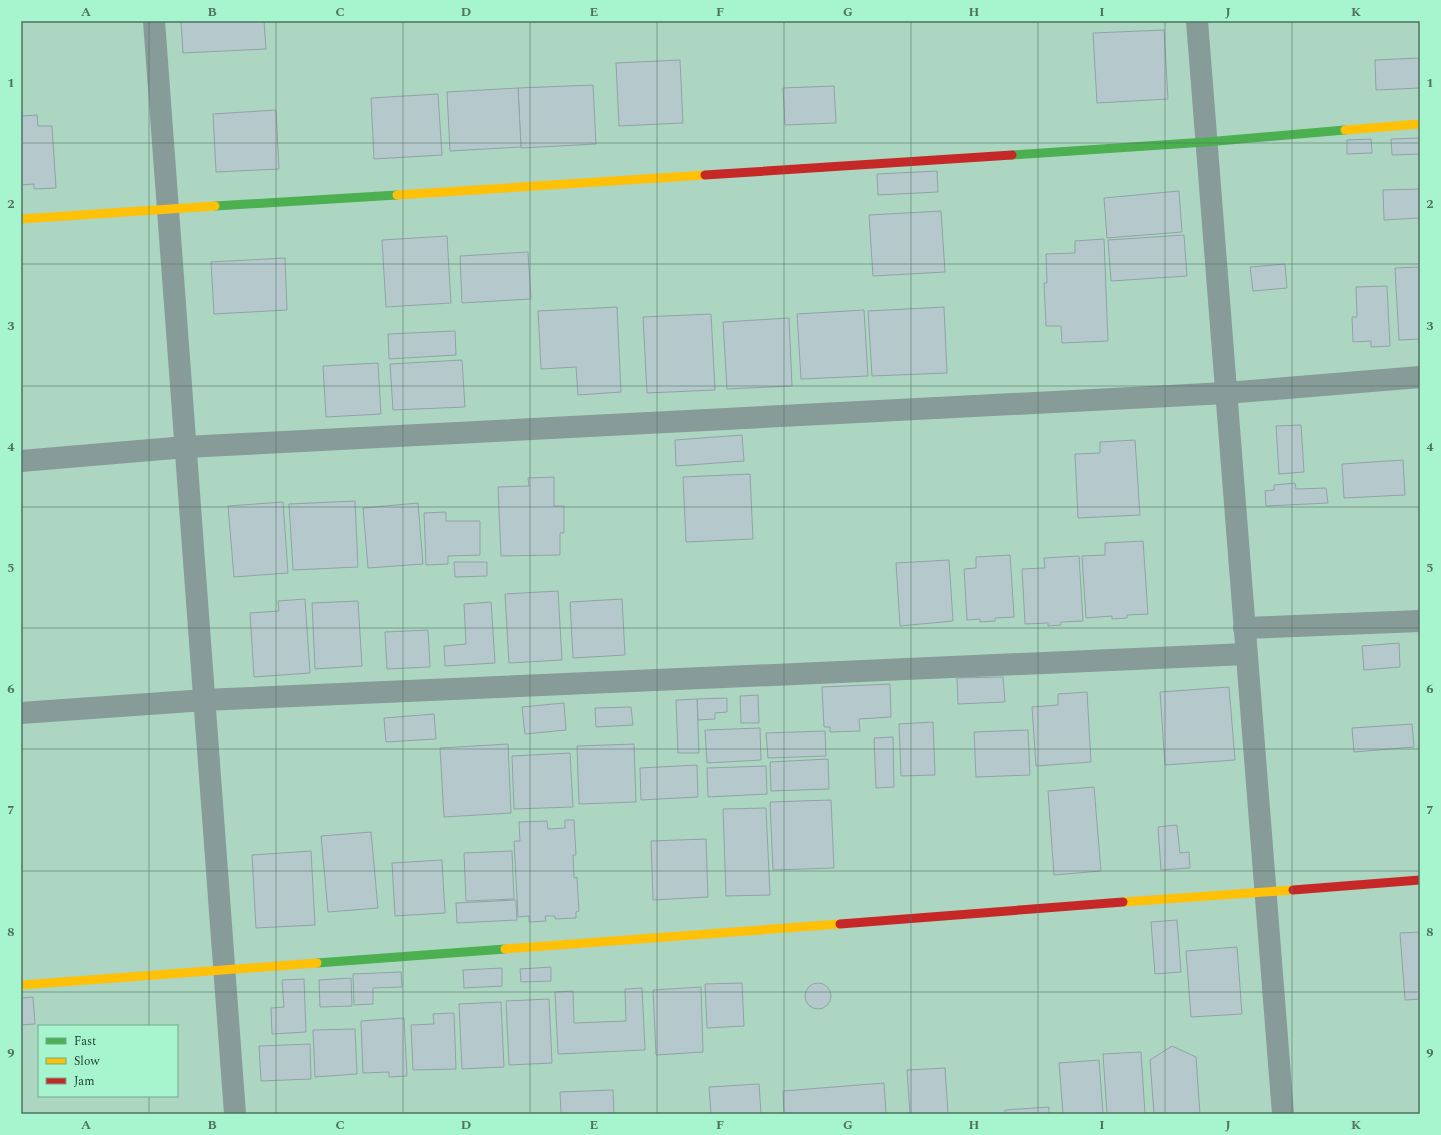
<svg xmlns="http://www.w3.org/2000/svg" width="1441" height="1135" viewBox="0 0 1441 1135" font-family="Spectral,serif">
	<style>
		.building { fill: #b5c8cc; stroke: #90a3a6 }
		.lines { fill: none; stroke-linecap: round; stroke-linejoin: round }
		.street { stroke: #879b98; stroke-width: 22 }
		.fast { stroke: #4caf50; stroke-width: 9 }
		.slow { stroke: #ffc107; stroke-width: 9 }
		.jam { stroke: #c62828; stroke-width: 9 }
		.grid { fill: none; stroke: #4e7160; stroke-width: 1; stroke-opacity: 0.55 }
		.neatline { fill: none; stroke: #4e7160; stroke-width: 1.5 }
		.grid-label { font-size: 13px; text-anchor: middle; font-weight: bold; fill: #4e7160 }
	</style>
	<rect width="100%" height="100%" fill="#acd6c1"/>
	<!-- building -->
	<g class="building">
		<path d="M181,21H264L266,49L183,53Z"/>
		<path d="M1164,30L1168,99L1097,103L1093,33Z"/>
		<path d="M1420,58V88L1376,90L1375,60Z"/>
		<path d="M680,60L683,123L619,126L616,63Z"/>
		<path d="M593,85L596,144L521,148L518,88Z"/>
		<path d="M834,86L836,123L785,125L783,88Z"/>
		<path d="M518,88L521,147L450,151L447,92Z"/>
		<path d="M438,94L442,155L374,159L371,98Z"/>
		<path d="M276,110L279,169L216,172L213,114Z"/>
		<path d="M37,115L38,126H52L56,188L34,189V184L21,185V116Z"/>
		<path d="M1420,138V154L1392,155L1391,139Z"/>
		<path d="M1371,139L1372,153L1347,154V140Z"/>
		<path d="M937,171L938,192L878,195L877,174Z"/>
		<path d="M1420,189V218L1384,220L1383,190Z"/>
		<path d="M1179,191L1182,232L1107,238L1104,198Z"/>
		<path d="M941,211L945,272L873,276L869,215Z"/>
		<path d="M1184,235L1187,276L1111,281L1108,240Z"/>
		<path d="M447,236L451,303L386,307L382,240Z"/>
		<path d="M1104,239L1108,341L1062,343L1061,326H1046L1044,283H1047L1046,254L1075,253V241Z"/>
		<path d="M528,252L531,299L462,303L460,256Z"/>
		<path d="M285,258L287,310L214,314L211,262Z"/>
		<path d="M1285,264L1287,288L1253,291L1250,267Z"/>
		<path d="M1420,267V339L1399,340L1395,268Z"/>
		<path d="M1387,286L1390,346L1371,347V341L1353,342L1352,317H1357L1356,287Z"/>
		<path d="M617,307L621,392L578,395L576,367L541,369L538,311Z"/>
		<path d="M944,307L947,373L872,376L868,311Z"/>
		<path d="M864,310L868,376L801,379L797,314Z"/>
		<path d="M711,314L715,390L647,393L643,317Z"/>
		<path d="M789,318L792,386L727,389L723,322Z"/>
		<path d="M455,331L456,355L389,359L388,334Z"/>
		<path d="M462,360L465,407L393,410L390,364Z"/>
		<path d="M378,363L381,414L326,417L323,366Z"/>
		<path d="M1301,425L1304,472L1279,474L1276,426Z"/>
		<path d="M742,435L744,461L676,466L675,440Z"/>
		<path d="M1135,440L1140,515L1078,518L1075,454L1100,453V442Z"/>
		<path d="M1403,460L1405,495L1344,498L1342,464Z"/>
		<path d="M750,474L753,539L686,542L683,477Z"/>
		<path d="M554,477V506H564V533H560V555L501,556L498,487L529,486L528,478Z"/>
		<path d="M1295,483L1296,489L1326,488L1328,503L1266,506L1265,491L1274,490V485Z"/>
		<path d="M355,501L358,567L293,570L289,504Z"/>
		<path d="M283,502L288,573L234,577L228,506Z"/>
		<path d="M418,503L423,564L368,568L363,508Z"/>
		<path d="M446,512V521H480V555L448,556V564L426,565L424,513Z"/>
		<path d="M1143,541L1148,614L1127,615V618L1112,619V616L1086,618L1082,556L1105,555V543Z"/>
		<path d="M1010,555L1014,617L995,618V621L980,622V619L967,620L964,569L976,568V557Z"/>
		<path d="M1079,556L1083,621L1061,622V625L1048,626V623L1025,624L1022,569L1045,568L1044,558Z"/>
		<path d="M949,560L953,621L900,626L896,563Z"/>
		<path d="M454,562H487V576L455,577Z"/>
		<path d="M558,591L562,660L509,663L505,594Z"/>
		<path d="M305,599L310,673L254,677L250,613L279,611L278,601Z"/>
		<path d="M622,599L625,655L573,658L570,602Z"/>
		<path d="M358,601L362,666L315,669L312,603Z"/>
		<path d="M491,602L495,663L445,666L444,646L466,644L464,604Z"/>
		<path d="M428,630L430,667L387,669L385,632Z"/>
		<path d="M1399,643L1400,667L1364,670L1362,646Z"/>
		<path d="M1003,677L1005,702L958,704L957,678Z"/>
		<path d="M890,684L891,717L859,719L860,731L830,732V727H824L822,687Z"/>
		<path d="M1229,687L1235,760L1165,765L1160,692Z"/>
		<path d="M1087,692L1091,762L1036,766L1032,707L1058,705V694Z"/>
		<path d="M758,695L759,723H741L740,696Z"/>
		<path d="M727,698V712L715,713V719L698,720L697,699Z"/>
		<path d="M697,699L699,753H678L676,700Z"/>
		<path d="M564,703L566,730L525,734L522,707Z"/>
		<path d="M631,707L633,725L596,727L595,708Z"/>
		<path d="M434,714L436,739L386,742L384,718Z"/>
		<path d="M933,722L935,775L901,776L899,724Z"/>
		<path d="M1412,724L1414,747L1354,752L1352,728Z"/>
		<path d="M760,728L761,760L707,763L705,730Z"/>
		<path d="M1028,730L1030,775L976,777L974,732Z"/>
		<path d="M825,731L826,756L768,758L766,733Z"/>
		<path d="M893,737L894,787L876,788L874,738Z"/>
		<path d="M508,744L511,813L444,817L440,748Z"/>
		<path d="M634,744L636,802L579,804L577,746Z"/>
		<path d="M570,753L573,807L514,809L512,756Z"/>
		<path d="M828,759L829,789L771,791L770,762Z"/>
		<path d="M697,765L698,797L641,800L640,768Z"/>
		<path d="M766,766L767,794L708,797L707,768Z"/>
		<path d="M1094,787L1101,871L1054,875L1048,791Z"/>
		<path d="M831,800L834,868L773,870L770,802Z"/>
		<path d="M766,808L770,895L726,896L723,809Z"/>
		<path d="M565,820H574L576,855H573L574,878L577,877L579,911L576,912V918L555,919V916H545L546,921L529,922V916L518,917L514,841H520L519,822L547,821L548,829L565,828Z"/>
		<path d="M1177,825L1180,853L1189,852L1190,868L1161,870L1158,827Z"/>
		<path d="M371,832L378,908L328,912L321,836Z"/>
		<path d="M706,839L708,897L653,900L651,841Z"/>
		<path d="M311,851L315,925L256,928L252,855Z"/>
		<path d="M512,851L514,899L466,901L464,853Z"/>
		<path d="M442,860L445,913L395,916L392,863Z"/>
		<path d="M516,900L517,920L457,923L456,903Z"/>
		<path d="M1177,920L1181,972L1155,974L1151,922Z"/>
		<path d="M1420,932V999L1405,1000L1400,933Z"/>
		<path d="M1237,947L1242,1014L1191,1017L1186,951Z"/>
		<path d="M551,967V981L521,982L520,969Z"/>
		<path d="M502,968V986L464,988L463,970Z"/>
		<path d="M401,972L402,987L373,988V1004L354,1005L353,974Z"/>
		<path d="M351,978L352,1006L320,1007L319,980Z"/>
		<path d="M304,979L306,1032L272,1034L271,1008L284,1007L282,980Z"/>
		<path d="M742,983L744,1026L707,1028L705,984Z"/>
		<circle cx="818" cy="996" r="13"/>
		<path d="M701,987L703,1052L656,1055L653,990Z"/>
		<path d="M642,988L645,1050L558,1054L555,992L573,991L574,1023L626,1021L625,989Z"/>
		<path d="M33,997L35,1024L21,1025V998Z"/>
		<path d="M549,999L552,1063L509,1065L506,1001Z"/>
		<path d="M501,1002L504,1067L462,1069L459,1004Z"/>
		<path d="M454,1013L456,1069L413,1070L411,1025L434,1024L433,1014Z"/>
		<path d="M404,1018L407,1076L389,1077V1072L363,1073L361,1021Z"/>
		<path d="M355,1029L357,1074L315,1077L313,1030Z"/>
		<path d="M310,1044L311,1079L261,1081L259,1046Z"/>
		<path d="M1172,1046L1196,1057L1200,1114H1154L1150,1060Z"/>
		<path d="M1141,1052L1145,1114H1107L1103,1054Z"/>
		<path d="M1099,1060L1103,1114H1063L1059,1063Z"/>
		<path d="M945,1068L948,1114H910L907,1070Z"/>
		<path d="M884,1083L886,1114H784L783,1091Z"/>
		<path d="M759,1084L761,1114H711L709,1087Z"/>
		<path d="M613,1090L614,1114H561L560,1092Z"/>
		<path d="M1049,1107V1114H1005V1110Z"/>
	</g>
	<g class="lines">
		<!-- street -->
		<g class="street">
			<path d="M154,21L235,1114"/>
			<path d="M1197,21L1283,1114"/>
			<path d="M21,461L186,447L1226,393L1420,377"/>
			<path d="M1244,628L1420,621"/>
			<path d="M21,713L205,700L1246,654"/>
		</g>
		<!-- fast -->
		<g class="fast">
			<path d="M1012,155L1206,142L1345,130"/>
			<path d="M215,206L397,195"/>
			<path d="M317,963L505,949"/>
		</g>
		<!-- slow -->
		<g class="slow">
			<path d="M1345,130L1420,124"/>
			<path d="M397,195L705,175"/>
			<path d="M21,219L215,206"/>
			<path d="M1123,902L1293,890"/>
			<path d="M505,949L840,924"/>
			<path d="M21,985L317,963"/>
		</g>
		<!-- jam -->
		<g class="jam">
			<path d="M705,175L1012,155"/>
			<path d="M1293,890L1420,880"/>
			<path d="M840,924L1123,902"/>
		</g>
	</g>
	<!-- grid -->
	<path class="grid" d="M149,21V1026M276,21V1114M403,21V1114M530,21V1114M657,21V1114M784,21V1114M911,21V1114M1038,21V1114M1165,21V1114M1292,21V1114M21,143H1420M21,264H1420M21,386H1420M21,507H1420M21,628H1420M21,749H1420M21,871H1420M21,992H1420M149,1096V1114"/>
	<!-- border -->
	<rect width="1441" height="1135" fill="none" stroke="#a7f5ce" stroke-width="44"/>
	<!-- legend -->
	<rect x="38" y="1025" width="140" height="72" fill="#a7f5ce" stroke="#6fab8d"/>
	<rect x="46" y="1038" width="20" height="6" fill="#4caf50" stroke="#6fab8d"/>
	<text x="74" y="1045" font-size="12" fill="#1b3b2c">Fast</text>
	<rect x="46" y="1058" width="20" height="6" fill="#ffc107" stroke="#6fab8d"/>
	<text x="74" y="1065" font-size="12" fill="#1b3b2c">Slow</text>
	<rect x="46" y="1078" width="20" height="6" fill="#c62828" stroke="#6fab8d"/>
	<text x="74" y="1085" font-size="12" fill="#1b3b2c">Jam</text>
	<rect x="22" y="22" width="1397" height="1091" class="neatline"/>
	<g class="grid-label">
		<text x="86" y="16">A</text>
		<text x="212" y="16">B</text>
		<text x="340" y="16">C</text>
		<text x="466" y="16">D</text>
		<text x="594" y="16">E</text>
		<text x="720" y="16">F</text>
		<text x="848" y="16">G</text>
		<text x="974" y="16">H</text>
		<text x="1102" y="16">I</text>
		<text x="1228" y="16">J</text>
		<text x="1356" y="16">K</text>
		<text x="11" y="87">1</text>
		<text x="1430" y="87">1</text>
		<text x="11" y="208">2</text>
		<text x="1430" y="208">2</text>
		<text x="11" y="330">3</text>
		<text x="1430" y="330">3</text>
		<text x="11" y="451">4</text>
		<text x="1430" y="451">4</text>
		<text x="11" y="572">5</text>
		<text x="1430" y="572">5</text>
		<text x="11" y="693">6</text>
		<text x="1430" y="693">6</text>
		<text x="11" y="814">7</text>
		<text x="1430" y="814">7</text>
		<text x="11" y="936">8</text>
		<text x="1430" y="936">8</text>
		<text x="11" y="1057">9</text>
		<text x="1430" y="1057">9</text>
		<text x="86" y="1129">A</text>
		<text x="212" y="1129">B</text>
		<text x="340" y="1129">C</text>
		<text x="466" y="1129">D</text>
		<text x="594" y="1129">E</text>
		<text x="720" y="1129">F</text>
		<text x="848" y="1129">G</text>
		<text x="974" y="1129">H</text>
		<text x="1102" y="1129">I</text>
		<text x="1228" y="1129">J</text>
		<text x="1356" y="1129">K</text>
	</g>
</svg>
